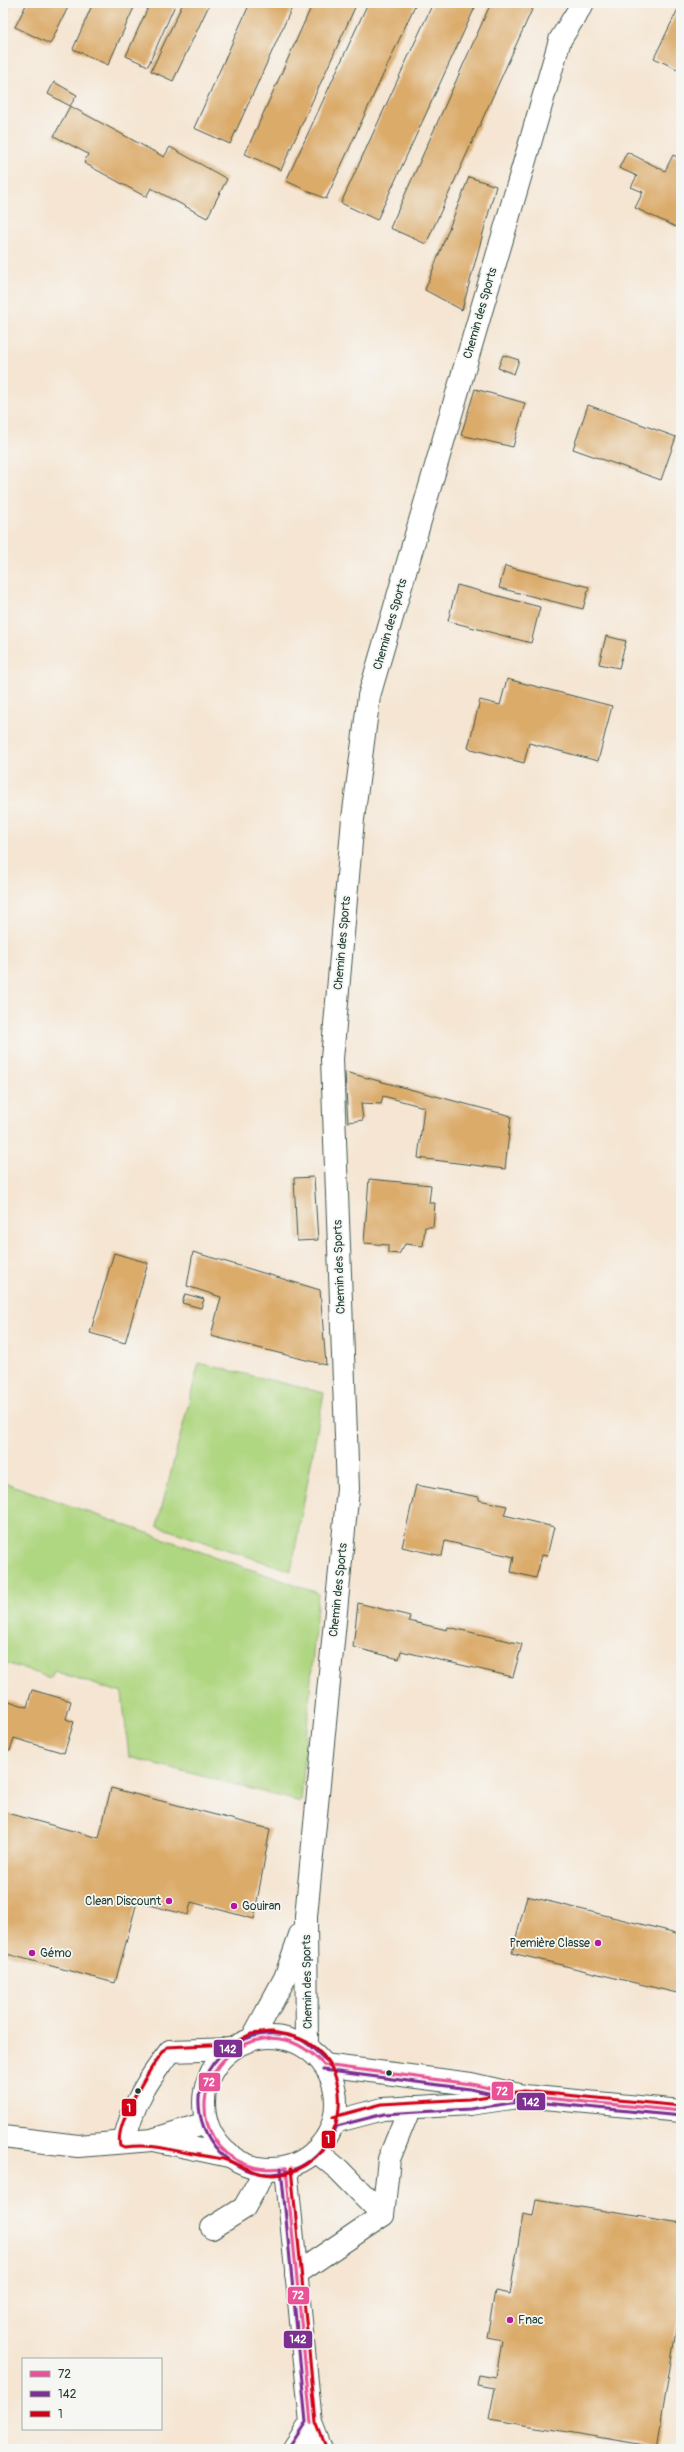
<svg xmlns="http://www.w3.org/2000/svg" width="684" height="2452" viewBox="0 0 684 2452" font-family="Pangolin,sans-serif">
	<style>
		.green { fill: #afd680; stroke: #678a5a }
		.building { fill: #dbab6b }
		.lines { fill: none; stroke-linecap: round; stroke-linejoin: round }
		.minor-casing { stroke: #3f564c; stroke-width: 24 }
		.major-casing { stroke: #3f564c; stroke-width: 24 }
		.minor { stroke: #fff; stroke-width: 22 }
		.major { stroke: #fff; stroke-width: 22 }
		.bus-1-casing { stroke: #f6f6f2; stroke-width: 6 }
		.bus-2-casing { stroke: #f6f6f2; stroke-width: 6 }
		.bus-3-casing { stroke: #f6f6f2; stroke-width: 6 }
		.bus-1 { stroke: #ea5297; stroke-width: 3 }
		.bus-2 { stroke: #7d2f92; stroke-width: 3 }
		.bus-3 { stroke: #d10019; stroke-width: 3 }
		.poi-dot { fill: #b5179e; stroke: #f6f6f2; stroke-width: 1.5 }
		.bus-dot { fill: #1f3d34; stroke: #f6f6f2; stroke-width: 1.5 }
		.labels { text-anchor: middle; stroke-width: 3.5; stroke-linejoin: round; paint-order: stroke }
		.street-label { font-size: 12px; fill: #1f3d34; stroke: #f6f6f2 }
		.poi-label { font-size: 12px; fill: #1f3d34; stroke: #f6f6f2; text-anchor: start }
		.line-badge { stroke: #f6f6f2; stroke-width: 1.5 }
		.badge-label { font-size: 11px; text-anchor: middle; font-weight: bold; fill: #fff }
	</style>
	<rect width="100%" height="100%" fill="#f6f6f2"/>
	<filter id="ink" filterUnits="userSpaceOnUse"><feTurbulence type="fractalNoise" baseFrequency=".025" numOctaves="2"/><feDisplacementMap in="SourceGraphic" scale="8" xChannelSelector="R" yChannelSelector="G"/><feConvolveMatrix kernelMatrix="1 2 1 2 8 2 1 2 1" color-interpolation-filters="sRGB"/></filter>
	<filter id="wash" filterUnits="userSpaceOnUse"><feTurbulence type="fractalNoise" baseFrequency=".012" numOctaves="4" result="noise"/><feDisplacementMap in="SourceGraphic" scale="16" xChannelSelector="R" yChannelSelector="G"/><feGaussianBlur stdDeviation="0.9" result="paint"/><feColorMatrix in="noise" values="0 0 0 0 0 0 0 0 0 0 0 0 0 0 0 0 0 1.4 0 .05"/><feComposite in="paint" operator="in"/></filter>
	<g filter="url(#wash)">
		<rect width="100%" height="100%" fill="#f5e5d2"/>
		<!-- green -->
		<g class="green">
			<path d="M199,1363L324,1393L291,1571L157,1526Z"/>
			<path d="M3,1482L318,1593L301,1802L129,1757L122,1693L54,1671L51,1678L3,1662Z"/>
		</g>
		<g id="blocks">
			<!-- building -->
			<g class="building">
				<path d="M3,3H10L3,17Z"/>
				<path d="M27,3H70L50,44L15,27Z"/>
				<path d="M93,3H136L108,65L73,49Z"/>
				<path d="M150,3H176L148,66L126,56Z"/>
				<path d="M183,3H210L173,81L151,71Z"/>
				<path d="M250,3H294L230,144L194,128Z"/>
				<path d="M313,3H357L281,170L245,154Z"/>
				<path d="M368,3H416L326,199L286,181Z"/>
				<path d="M433,3H477L377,220L341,203Z"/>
				<path d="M491,3H535L426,244L390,228Z"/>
				<path d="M681,3V71L654,58Z"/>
				<path d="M54,82L77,95L70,106L48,94Z"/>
				<path d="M70,106L164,157L170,147L227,179L207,218L151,188L146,197L84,163L88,154L54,136Z"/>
				<path d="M627,152L665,171L673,155L681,159V217L676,227L635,208L643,192L631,187L637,176L619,168Z"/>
				<path d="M469,177L496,186L462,310L425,290Z"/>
				<path d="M503,355L519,360L514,374L498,368Z"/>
				<path d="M475,389L525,403L513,447L461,435Z"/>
				<path d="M588,405L676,437L661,480L573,449Z"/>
				<path d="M505,566L589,587L583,609L499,588Z"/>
				<path d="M457,585L540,607L531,643L448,621Z"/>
				<path d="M606,636L626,641L619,668L599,664Z"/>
				<path d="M507,679L612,706L598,761L529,743L524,763L468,748L480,700L500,705Z"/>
				<path d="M345,1072L511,1116L505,1169L418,1158L424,1107L383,1096L381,1104L361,1103L363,1120L348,1122Z"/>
				<path d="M314,1177L318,1240L297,1241L294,1178Z"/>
				<path d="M369,1179L431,1185L429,1203H435L433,1227H425L423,1246L405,1244L399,1254L388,1253V1245L364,1243Z"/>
				<path d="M193,1252L320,1290L326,1365L211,1336L221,1297L187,1286Z"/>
				<path d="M114,1253L148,1263L125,1343L90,1333Z"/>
				<path d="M185,1294L204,1299L201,1308L182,1303Z"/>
				<path d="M416,1485L479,1497V1500L507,1506L504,1515L554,1527L547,1556L542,1555L536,1578L511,1572L514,1557L445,1541L442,1556L402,1547Z"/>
				<path d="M358,1603L410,1616L409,1621L447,1630L448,1627L522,1644L513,1677L401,1651L399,1659L353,1647Z"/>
				<path d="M32,1690L71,1701L66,1719L74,1722L64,1753L14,1738L10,1751L3,1748V1699L27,1707Z"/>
				<path d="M111,1788L270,1829L254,1919L191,1902L188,1915L137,1902L115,1983L3,1953V1812L99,1838Z"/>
				<path d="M527,1896L681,1934V1994L512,1953Z"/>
				<path d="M536,2200L681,2223V2300L657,2447L489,2419L495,2388L477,2385L479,2375L496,2378L502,2340L487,2337L495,2291L510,2294L523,2214L533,2216Z"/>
			</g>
		</g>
	</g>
	<g filter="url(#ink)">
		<use href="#blocks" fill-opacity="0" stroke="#3f564c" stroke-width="1"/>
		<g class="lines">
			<defs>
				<g id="minor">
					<path d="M252,2039L285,1978L300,1935"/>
					<path d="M307,2048L306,1916L348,1489L332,1059L353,819L369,696L560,40L583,3"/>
					<path d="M3,2137L78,2146L152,2140L206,2123"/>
					<path d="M154,2140L229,2156"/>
					<path d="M124,2142C133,2103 146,2083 170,2051L232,2049"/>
					<path d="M316,2151L339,2170L383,2215"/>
					<path d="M212,2228L244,2208L266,2169"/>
					<path d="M296,2274L383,2215L389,2159L410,2107"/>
				</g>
				<g id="major">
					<circle cx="270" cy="2103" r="66"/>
					<path d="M324,2065L471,2084L524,2096L681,2111"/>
					<path d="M334,2122L383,2109L470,2104L511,2098"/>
					<path d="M286,2168L311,2423L321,2449"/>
					<path d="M294,2449L311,2423"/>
				</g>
			</defs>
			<!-- minor casing -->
			<use href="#minor" class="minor-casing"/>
			<!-- major casing -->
			<use href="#major" class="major-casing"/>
			<!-- minor -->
			<use href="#minor" class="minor"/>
			<!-- major -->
			<use href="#major" class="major"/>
			<defs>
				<g id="bus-1">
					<path d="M324,2065L471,2084L524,2096L681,2111"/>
					<path d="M286,2168C273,2169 259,2170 247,2165C186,2141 194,2060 254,2041C282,2032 305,2045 324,2065"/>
					<path d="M286,2168L311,2423"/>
				</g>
				<g id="bus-2">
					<path d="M327,2061C319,2055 310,2044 301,2040C263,2022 216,2044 203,2083C201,2088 199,2093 199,2098C197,2139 231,2175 272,2174C303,2173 324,2152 337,2126L384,2114L470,2109L525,2101"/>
					<path d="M323,2070L470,2089L524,2101L681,2116"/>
					<path d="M281,2168L306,2422L290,2446"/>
				</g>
				<g id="bus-3">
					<path d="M270,2032L251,2034L231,2044L167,2047C153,2063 114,2124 120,2145L124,2147C155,2144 164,2149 193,2154C203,2156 213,2157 223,2159C246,2166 260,2180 287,2173C344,2157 360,2074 307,2042C296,2036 284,2034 272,2032"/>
					<path d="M333,2117L382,2104L469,2099L524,2091L681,2106"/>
					<path d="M291,2168L316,2422L326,2447"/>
				</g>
			</defs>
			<!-- bus-1 casing -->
			<use href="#bus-1" class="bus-1-casing"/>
			<!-- bus-2 casing -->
			<use href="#bus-2" class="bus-2-casing"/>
			<!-- bus-3 casing -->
			<use href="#bus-3" class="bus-3-casing"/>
			<!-- bus-1 -->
			<use href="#bus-1" class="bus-1"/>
			<!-- bus-2 -->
			<use href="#bus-2" class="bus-2"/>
			<!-- bus-3 -->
			<use href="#bus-3" class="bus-3"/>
		</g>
	</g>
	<!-- markers -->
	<g class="poi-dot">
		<circle cx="169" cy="1901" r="4"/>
		<circle cx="234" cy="1906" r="4"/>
		<circle cx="598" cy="1943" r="4"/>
		<circle cx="32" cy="1953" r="4"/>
		<circle cx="510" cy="2320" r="4"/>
	</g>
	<g class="bus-dot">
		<circle cx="389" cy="2073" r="3.5"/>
		<circle cx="138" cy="2091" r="3.5"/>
	</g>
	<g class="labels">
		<!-- street labels -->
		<g class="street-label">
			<text transform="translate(480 313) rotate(-74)" y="4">Chemin des Sports</text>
			<text transform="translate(390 624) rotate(-74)" y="4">Chemin des Sports</text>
			<text transform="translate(342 943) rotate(-85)" y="4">Chemin des Sports</text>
			<text transform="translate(339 1267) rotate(-92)" y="4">Chemin des Sports</text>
			<text transform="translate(338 1590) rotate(-84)" y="4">Chemin des Sports</text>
			<text transform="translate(307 1982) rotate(-91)" y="4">Chemin des Sports</text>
		</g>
		<!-- poi labels -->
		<g class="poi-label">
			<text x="161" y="1905" text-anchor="end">Clean Discount</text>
			<text x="242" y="1910">Gouiran</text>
			<text x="590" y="1947" text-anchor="end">Première Classe</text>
			<text x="40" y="1957">Gémo</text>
			<text x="518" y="2324">Fnac</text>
		</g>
	</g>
	<g class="line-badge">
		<rect x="213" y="2039" width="30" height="19" rx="4" fill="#7d2f92"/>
		<rect x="198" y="2072" width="23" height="20" rx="4" fill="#ea5297"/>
		<rect x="491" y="2081" width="23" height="20" rx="4" fill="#ea5297"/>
		<rect x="516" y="2092" width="30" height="19" rx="4" fill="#7d2f92"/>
		<rect x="121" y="2098" width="16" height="19" rx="4" fill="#d10019"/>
		<rect x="321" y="2130" width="15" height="19" rx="4" fill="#d10019"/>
		<rect x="287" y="2286" width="23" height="19" rx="4" fill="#ea5297"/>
		<rect x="283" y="2330" width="30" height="19" rx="4" fill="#7d2f92"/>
	</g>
	<g class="badge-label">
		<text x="228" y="2053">142</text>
		<text x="209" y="2086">72</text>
		<text x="502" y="2095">72</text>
		<text x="531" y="2106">142</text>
		<text x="129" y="2112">1</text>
		<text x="328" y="2143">1</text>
		<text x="298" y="2299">72</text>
		<text x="298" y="2343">142</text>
	</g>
	<!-- margin -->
	<rect width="684" height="2452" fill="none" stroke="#f6f6f2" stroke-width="16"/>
	<!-- legend -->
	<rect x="22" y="2358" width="140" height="72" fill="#f6f6f2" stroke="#a0aca6"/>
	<rect x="30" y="2371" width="20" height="6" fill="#ea5297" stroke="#a0aca6"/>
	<text x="58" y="2378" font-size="12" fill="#1f3d34">72</text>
	<rect x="30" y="2391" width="20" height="6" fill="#7d2f92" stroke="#a0aca6"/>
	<text x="58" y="2398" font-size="12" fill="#1f3d34">142</text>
	<rect x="30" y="2411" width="20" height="6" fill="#d10019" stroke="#a0aca6"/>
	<text x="58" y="2418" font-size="12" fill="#1f3d34">1</text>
</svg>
